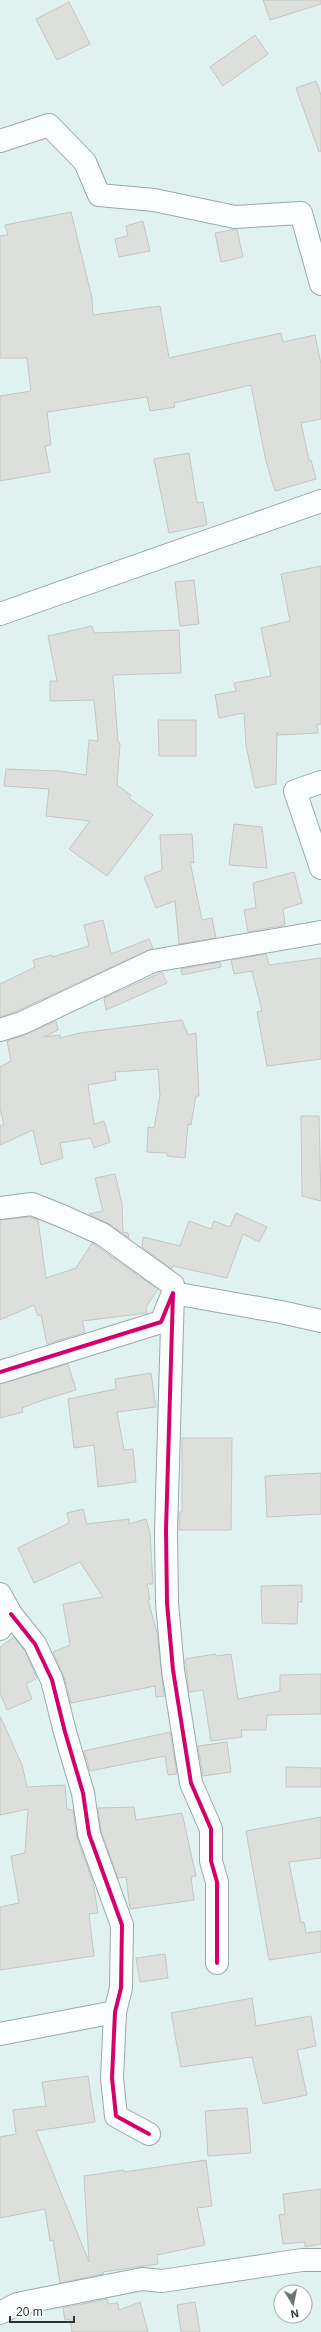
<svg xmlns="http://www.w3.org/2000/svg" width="321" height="2332" viewBox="0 0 321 2332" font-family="Helvetica,sans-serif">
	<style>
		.building { fill: #dddfdc; stroke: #c4c7c4 }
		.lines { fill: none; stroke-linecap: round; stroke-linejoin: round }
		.street-casing { stroke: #9aa9a7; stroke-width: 24 }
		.street { stroke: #fafdfd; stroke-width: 22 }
		.cycleway-casing { stroke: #fff; stroke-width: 6 }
		.cycleway { stroke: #d6006c; stroke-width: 4 }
	</style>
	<rect width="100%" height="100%" fill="#dff2ef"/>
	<!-- building -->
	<g class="building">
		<path d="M263,0H321V4L270,20Z"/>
		<path d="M69,2L90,44L57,60L36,19Z"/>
		<path d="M255,35L268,54L223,86L210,67Z"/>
		<path d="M316,81L321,95V151L319,152L296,88Z"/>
		<path d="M71,212L92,298L93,315L160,306L169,358L281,333L283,342L315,335L321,364V419L301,423L309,460H311L316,479L275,491L266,461L251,385L174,403L175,407L150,411L147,397L47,412L51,445L45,446L50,472L0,481V396L31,391L27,358H0V236L8,235L5,225Z"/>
		<path d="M143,221L150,251L119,257L115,239L128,236L126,226Z"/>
		<path d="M237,229L243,257L221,262L215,233Z"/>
		<path d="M189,453L197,503L203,502L207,525L169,533L154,459Z"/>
		<path d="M321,566V724L317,725L318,733L278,735L277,732L276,784L255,788L246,745L244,713L219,718L215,695L236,691L234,683L271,676L261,628L290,621L281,574Z"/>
		<path d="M194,580L199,624L180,626L175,582Z"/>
		<path d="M92,626L94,633L179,630L181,673L113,675L118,742L120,743L117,785L131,795L129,798L153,815L107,876L69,849L90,821L46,816L49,789L4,786L6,769L60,771L86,775L89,740L98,741L94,700L50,701V681H57L48,636Z"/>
		<path d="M158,720H196V756H159Z"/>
		<path d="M234,824L262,827L267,868L229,865Z"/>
		<path d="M192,834L194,863L190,862L202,920L212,918L216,938L179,944L175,901L156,908L144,877L162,870L160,835Z"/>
		<path d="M294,872L302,903L283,909L285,925L248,932L244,910L256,908L253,883Z"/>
		<path d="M103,920L111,954L149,939L153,948L17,1011L0,1017V984L35,967L33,960L52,955V957L89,946L84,925Z"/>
		<path d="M266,954L269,965L321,958V1059L267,1066L257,1012L262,1011L252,971L234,974L231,960Z"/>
		<path d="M220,962L221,967L182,975L181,969Z"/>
		<path d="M162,972L167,983L106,1010L104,998Z"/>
		<path d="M182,1020L188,1035L196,1033L199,1096H196L191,1125L188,1124L185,1158L167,1156V1153L147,1152L148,1127L154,1128L160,1095L158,1069L115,1072L116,1080L88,1085L94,1124L104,1121L110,1142L94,1148L91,1138L60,1143L63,1158L41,1165L33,1130L0,1145V1126L4,1124L0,1109V1067L11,1061L7,1041L27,1034L56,1021L58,1030L44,1037L60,1035V1038L80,1033Z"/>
		<path d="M301,1116H319L321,1201L302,1196Z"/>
		<path d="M115,1174L122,1204L123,1232L128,1233L129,1238L109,1224L89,1214L103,1211L95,1178Z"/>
		<path d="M236,1213L267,1227L259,1242L243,1234L227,1278L173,1266L172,1269L142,1247L143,1237L180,1246L189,1221L211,1229L214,1221L230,1227Z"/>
		<path d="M30,1217L38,1220L46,1278L76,1268L92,1243L137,1275L138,1278L140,1277L158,1289L146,1307L147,1313L82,1321L85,1332L47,1344L41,1315L38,1316L34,1305L0,1320V1220Z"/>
		<path d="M68,1364L76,1390L46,1399L22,1408L23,1412L0,1418V1384Z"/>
		<path d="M151,1373L156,1407L117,1412L124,1450L133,1449L136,1482L98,1487L94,1445L74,1448L68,1399L116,1389L115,1379Z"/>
		<path d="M182,1438H232L231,1530H179V1512H182Z"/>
		<path d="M321,1473V1514L267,1517L265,1476Z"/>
		<path d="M83,1509L87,1524L129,1519V1524L146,1519L150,1533L153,1584H147L150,1599L148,1600L157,1633L164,1696L156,1697L155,1686L71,1703L64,1677L53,1652L70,1645L63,1604L103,1597L80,1562L34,1583L18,1548L69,1523L67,1513Z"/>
		<path d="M302,1585V1602H298L297,1624L262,1623L261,1586Z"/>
		<path d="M14,1637L25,1651L37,1678L26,1684L32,1699L7,1710L0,1693V1647Z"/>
		<path d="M215,1654L216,1656L231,1654L238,1699L280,1691V1675L321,1674V1714L267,1715L266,1730H241L242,1737L211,1741L203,1690L189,1692L185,1659Z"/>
		<path d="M0,1716L22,1765L27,1787L65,1785L67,1809L73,1810L77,1838L93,1882L98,1913L89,1914L94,1956L0,1970V1907L19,1903L11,1856L25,1853L28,1809L0,1815Z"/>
		<path d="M170,1732L177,1774L168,1775L165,1756L90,1771L84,1751Z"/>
		<path d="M227,1742L231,1772L203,1776L198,1746Z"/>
		<path d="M286,1767L321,1768V1787H286Z"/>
		<path d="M134,1807L136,1820L182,1813L196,1876L191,1877L194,1900L130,1909L126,1877L118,1878L101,1831L98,1808Z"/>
		<path d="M321,1817V1858L289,1862L301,1923L304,1922L306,1933L321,1931V1952L269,1960L246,1831Z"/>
		<path d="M165,1954L168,1978L140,1982L136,1958Z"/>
		<path d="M252,1998L256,2026L311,2016L316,2046L297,2050L307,2095L263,2104L252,2057L181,2067L171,2013Z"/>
		<path d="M88,2076L95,2122L36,2131L89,2262L84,2176L124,2170V2172L206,2160L212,2206L197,2208L205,2245L157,2255L158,2264L103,2272V2274L60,2283L53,2240L50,2241L45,2209L0,2218V2137L16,2134L13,2110L46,2106L42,2082Z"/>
		<path d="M247,2108L251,2153L208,2156L205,2111Z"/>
		<path d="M321,2189V2244L305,2247V2242L283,2244L279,2215L285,2214L283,2194Z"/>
		<path d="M107,2299L108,2304L118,2303L119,2310L140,2302L148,2332H72L70,2319L65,2320L63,2308Z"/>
		<path d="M195,2302L200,2332H181L177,2305Z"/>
	</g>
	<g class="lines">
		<defs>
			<g id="street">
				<path d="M0,141L49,125L85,162L99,195L154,200L235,217L301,213L321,284"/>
				<path d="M0,614L321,501"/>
				<path d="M321,782L295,791L321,868"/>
				<path d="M0,1030L22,1023L153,961L321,932"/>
				<path d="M0,1208L32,1204L62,1216L102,1234L173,1285V1293L281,1312L321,1321"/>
				<path d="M0,1372L161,1322L173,1293L166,1530L167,1603L173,1670L191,1783L211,1829V1861L217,1882V1963"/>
				<path d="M0,1594L11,1614L0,1629"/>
				<path d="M11,1614L35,1644L52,1680L65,1732L83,1793L89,1834L122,1925L121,1988L115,2012L112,2078L116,2116L149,2134"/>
				<path d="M0,2034L115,2012"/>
				<path d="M0,2313L17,2304L142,2279L162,2281L302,2260H321"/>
			</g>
		</defs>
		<!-- street casing -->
		<use href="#street" class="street-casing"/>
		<!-- street -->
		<use href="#street" class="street"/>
		<defs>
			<g id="cycleway">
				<path d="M0,1372L161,1322L173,1293L166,1530L167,1603L173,1670L191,1783L211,1829V1861L217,1882V1963"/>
				<path d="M11,1614L35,1644L52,1680L65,1732L83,1793L89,1834L122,1925L121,1988L115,2012L112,2078L116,2116L149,2134"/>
			</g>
		</defs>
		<!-- cycleway casing -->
		<use href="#cycleway" class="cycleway-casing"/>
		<!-- cycleway -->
		<use href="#cycleway" class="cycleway"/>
	</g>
	<!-- north arrow -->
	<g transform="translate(293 2304) rotate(170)"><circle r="19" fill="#ffffff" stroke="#a9afae"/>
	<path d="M0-3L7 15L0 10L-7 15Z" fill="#697875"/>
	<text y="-6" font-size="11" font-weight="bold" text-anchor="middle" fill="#293634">N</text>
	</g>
	<!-- scale -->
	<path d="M10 2316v6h64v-6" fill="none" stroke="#293634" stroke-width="2"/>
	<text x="16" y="2316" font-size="12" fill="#293634" stroke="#ffffff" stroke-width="3" paint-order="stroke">20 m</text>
</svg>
